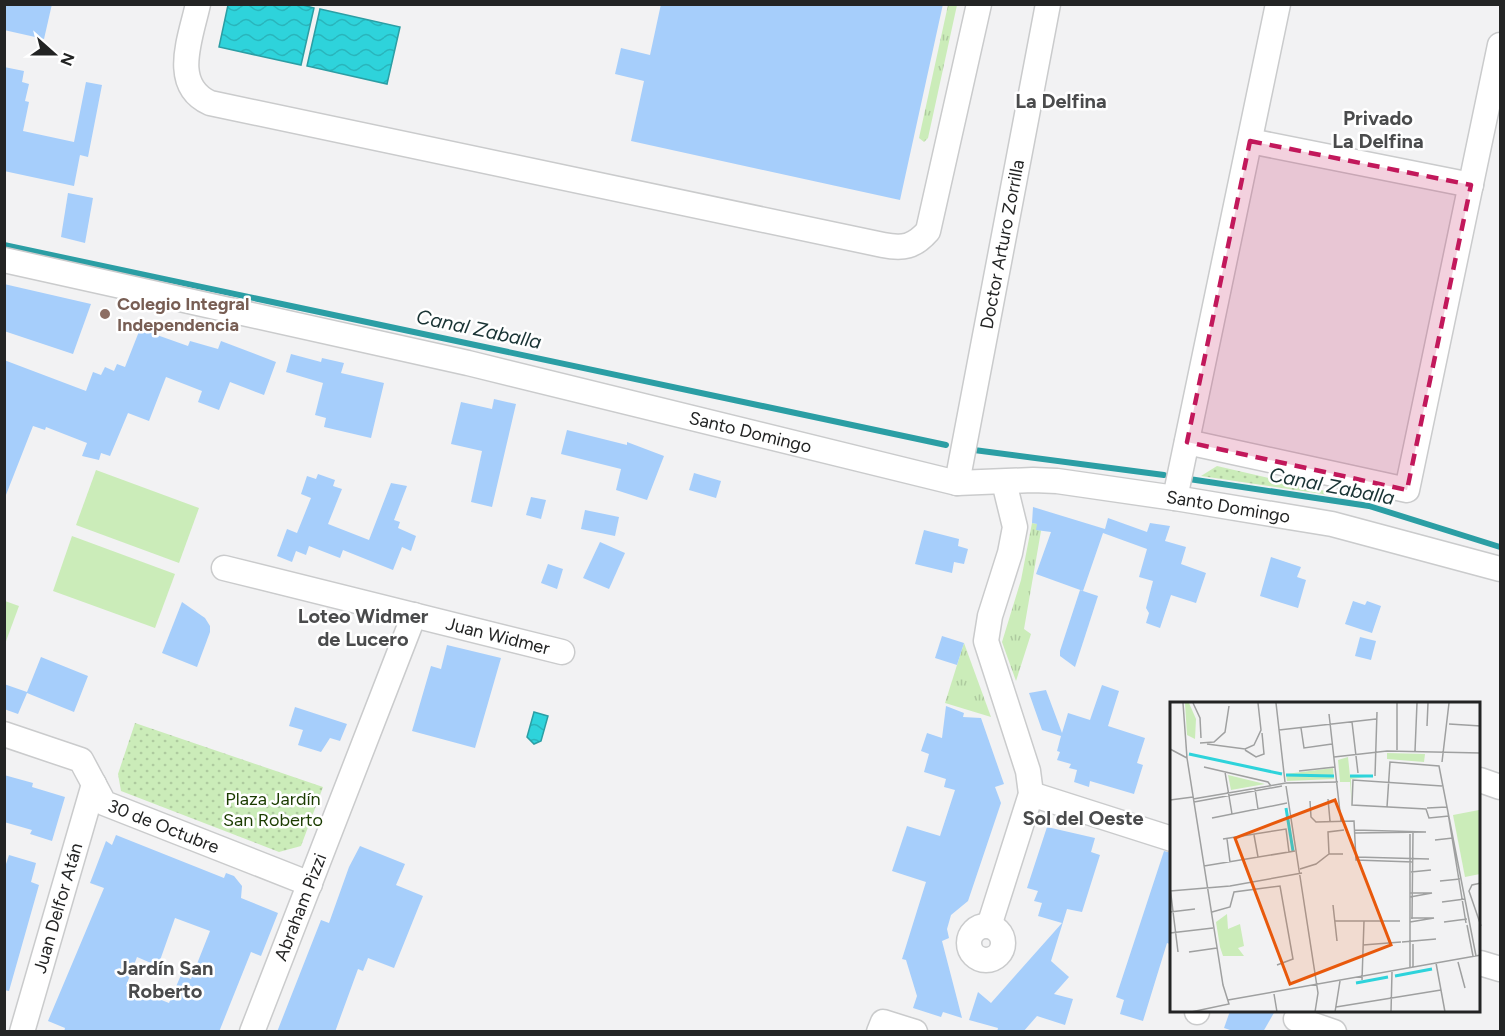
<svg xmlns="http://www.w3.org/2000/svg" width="1505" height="1036" viewBox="0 0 1505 1036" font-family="Figtree,sans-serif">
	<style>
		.grass { fill: url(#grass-tufts) }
		.park { fill: url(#park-dots) }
		.pitch { fill: #cbecb9 }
		.water { fill: url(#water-waves); stroke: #2b9ea4; stroke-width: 1.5 }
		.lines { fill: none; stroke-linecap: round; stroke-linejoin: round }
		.stream { stroke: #2b9ea4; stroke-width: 6 }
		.building { fill: #a6cefb; fill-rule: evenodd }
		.minor-casing { stroke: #cacbcc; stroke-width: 27 }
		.minor { stroke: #fff; stroke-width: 24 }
		.marked { fill: #c2185b; fill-opacity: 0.2; stroke: #c2185b; stroke-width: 4.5; stroke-dasharray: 12 8; stroke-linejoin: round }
		.education-dot { fill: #8d6e63; stroke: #fff; stroke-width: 2 }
		.labels { text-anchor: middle; stroke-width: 5; stroke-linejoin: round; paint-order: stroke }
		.street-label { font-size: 18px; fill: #232424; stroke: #fff }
		.education-label { font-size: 18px; font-weight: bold; fill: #785e54; stroke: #fff; text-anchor: start }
		.park-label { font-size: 18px; fill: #1b3c00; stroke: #fff }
		.neighbourhood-label { font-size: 20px; font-weight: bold; fill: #4a4b4c; stroke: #fff }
		.water-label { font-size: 20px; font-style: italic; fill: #193334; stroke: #fff }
		.inset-river { fill: none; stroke: #2ed3db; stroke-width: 3 }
		.inset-road { fill: none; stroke: #9fa0a0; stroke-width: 1.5 }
		.view { fill: #e8590c; fill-opacity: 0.15; stroke: #e8590c; stroke-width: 3 }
		.inset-edge { fill: none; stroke: #232424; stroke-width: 3 }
	</style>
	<defs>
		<pattern id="grass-tufts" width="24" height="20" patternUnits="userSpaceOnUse" patternTransform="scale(1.5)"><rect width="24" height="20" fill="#cbecb9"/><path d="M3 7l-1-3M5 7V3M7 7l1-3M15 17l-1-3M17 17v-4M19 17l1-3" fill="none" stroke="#aeca9f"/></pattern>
		<pattern id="park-dots" width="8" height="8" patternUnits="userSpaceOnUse" patternTransform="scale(1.5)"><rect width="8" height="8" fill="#cbecb9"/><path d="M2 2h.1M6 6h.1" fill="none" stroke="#aeca9f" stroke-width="1.8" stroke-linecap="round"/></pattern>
		<pattern id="water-waves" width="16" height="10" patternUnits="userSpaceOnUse" patternTransform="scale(1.5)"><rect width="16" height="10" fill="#2ed3db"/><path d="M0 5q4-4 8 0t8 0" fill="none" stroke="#29b5bc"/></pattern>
	</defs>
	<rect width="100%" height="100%" fill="#f2f2f3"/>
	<!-- grass -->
	<g class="grass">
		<path d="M948,5H957L928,138L924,142L919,138Z"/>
		<path d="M1032,523L1037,524L1041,531L1024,629L1031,634L1016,681L1002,642L1021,580Z"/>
		<path d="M964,643L991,717L945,703Z"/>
	</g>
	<!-- park -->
	<g class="park">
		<path d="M1217,466L1369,501L1201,476Z"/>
		<path d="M135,723L323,787L301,846L279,852L121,791L118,774Z"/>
	</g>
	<!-- pitch -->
	<g class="pitch">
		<path d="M96,470L199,508L179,563L76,525Z"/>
		<path d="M72,536L175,574L155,628L53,591Z"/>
		<path d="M5,601L19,606L5,644L4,601Z"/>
	</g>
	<!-- water -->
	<g class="water">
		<path d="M299,4L314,8L301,65L219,47L228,5Z"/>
		<path d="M320,9L400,27L387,84L307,66Z"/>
		<path d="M534,712L548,716L541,741L534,744L527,737Z"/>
	</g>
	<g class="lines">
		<!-- stream -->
		<g class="stream">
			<path d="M4,245L946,445"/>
			<path d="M974,450L1164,475"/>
			<path d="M1189,479L1369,506L1500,547"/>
		</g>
	</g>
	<!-- building -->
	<g class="building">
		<path d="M4,4H52L44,39L4,30Z"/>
		<path d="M661,4H943L900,200L631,141L644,81L615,74L621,48L650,55Z"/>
		<path d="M4,67L24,71L22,82L29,84L25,101L29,102L23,131L74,142L86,82L102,85L88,157L80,155L74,186L4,171Z"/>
		<path d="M68,193L93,198L85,243L61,237Z"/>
		<path d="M4,284L91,304L73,354L4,331Z"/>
		<path d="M140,329L188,346L190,341L218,349L221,341L276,362L264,395L230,382L219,410L198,402L202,391L166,377L149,421L128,413L110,456L101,453L99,460L82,456L87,443L46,427L45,430L33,426L4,500V360L86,391L93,372L101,375L105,367L114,371L117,364L125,367Z"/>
		<path d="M291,354L321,362L322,358L344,363L341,373L384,383L371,438L324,427L326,418L315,415L323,383L286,372Z"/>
		<path d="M494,399L516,404L492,507L471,502L482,451L451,444L461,402L492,409Z"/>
		<path d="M567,430L627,445V442L664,456L647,500L616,490L621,469L561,454Z"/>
		<path d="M694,473L721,481L716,498L689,490Z"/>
		<path d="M318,474L335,480L333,486L342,489L328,524L369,540L391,483L407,486L394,520L400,522L398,528L416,536L411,551L402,547L393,570L343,550L340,558L309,546L306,555L296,551L292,562L277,556L287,529L297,533L311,498L301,494L307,476L316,479Z"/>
		<path d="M531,497L546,500L541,519L526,515Z"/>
		<path d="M1033,507L1105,529L1108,518L1147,532L1150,523L1170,526L1165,541L1186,547L1181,564L1206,573L1196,603L1171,595L1160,628L1146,623L1149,613L1146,608L1153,581L1139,577L1147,549L1103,533L1083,591L1036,574L1051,532L1036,530L1037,524L1032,523Z"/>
		<path d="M585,510L619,517L615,536L581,529Z"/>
		<path d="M924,530L959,539L958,546L968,549L964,564L954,562L952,573L915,564Z"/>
		<path d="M600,542L625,553L609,589L583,578Z"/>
		<path d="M1271,557L1301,567L1297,577L1306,580L1298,608L1260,596Z"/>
		<path d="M548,564L563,569L557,589L541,583Z"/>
		<path d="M1080,590L1098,596L1075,667L1060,656V651Z"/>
		<path d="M1353,601L1365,605L1367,601L1381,606L1372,633L1345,624Z"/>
		<path d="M182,602L205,618L210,626V632L197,667L162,653Z"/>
		<path d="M942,636L964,643L957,665L935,658Z"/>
		<path d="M1360,637L1376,641L1371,660L1355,656Z"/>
		<path d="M447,645L501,658L475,748L412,731L431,666L441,669Z"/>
		<path d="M41,657L88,676L74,712L27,693L18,714L4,709V684L27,692Z"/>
		<path d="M1102,685L1119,691L1108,726L1145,738L1137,763L1143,765L1134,794L1090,781L1089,787L1074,782L1077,770L1069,768L1071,764L1057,760L1060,752L1057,751L1061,736L1042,730L1029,693L1046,690L1062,733L1068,713L1090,720Z"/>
		<path d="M946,706L964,713L963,717L981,718L1004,784L995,787L1001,803L968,901L951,915L947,929L949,938L942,941L962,1018L943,1012L941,1017L913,1008L917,996L906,960L902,959L926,882L892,871L907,826L940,836L955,790L944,787L946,779L924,772L929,754L921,751L927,733L942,738Z"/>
		<path d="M295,707L347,724L340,741L330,738L321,752L298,745L303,730L289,726Z"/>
		<path d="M4,775L33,783L32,787L65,797L52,841L30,834L32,830L4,822Z"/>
		<path d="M1047,827L1095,838L1091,852L1100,855L1082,912L1067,909L1051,961L1069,977L1054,994L1073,999L1065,1025L1037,1016L1023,1032H997L998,1028L969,1020L978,992L991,1003L1062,923L1038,916L1042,903L1034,901L1038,891L1027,888Z"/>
		<path d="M116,835L224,878L226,873L234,876L242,886L241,898L278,913L261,956L251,952L219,1032H64L65,1028L48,1021L104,888L90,883L106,841L112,845ZM175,918L210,931L191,979L181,975L169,1003L126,986L137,957L158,966Z"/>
		<path d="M360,846L405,864L396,885L423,896L394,968L368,958L363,971L358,969L335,1032H277L321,920L329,923L349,867Z"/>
		<path d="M1164,851L1172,853V945L1167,943L1143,1021L1120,1014L1124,1000L1116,997Z"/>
		<path d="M9,855L36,863L31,882L39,885L9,991L4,990V870Z"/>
		<path d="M1230,1011H1275L1263,1032H1236L1224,1028Z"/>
	</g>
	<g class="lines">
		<defs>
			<g id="minor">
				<path d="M198,4C191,37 170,85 210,103L883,245C903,249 914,247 928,231L979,4"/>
				<path d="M1250,141L1471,185"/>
				<path id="s1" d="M4,260L468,363L957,483L1033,480L1057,481L1175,498L1332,524L1500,569"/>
				<path d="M1187,442L1407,490L1500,45"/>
				<path id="s2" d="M957,483L1048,4"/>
				<path d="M1175,498L1278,4"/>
				<path id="s3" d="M224,568L562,652"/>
				<path id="s4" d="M4,734L81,760L104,803L310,884"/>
				<path d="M1480,780L1500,787"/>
				<path d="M1031,794L1172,839"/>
				<circle cx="986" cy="943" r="17"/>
				<path d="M989,926L1031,794L1028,771L986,641L990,616L1010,553L1015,527L1004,482"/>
				<path d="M1480,963L1500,969"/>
				<path d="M1197,1012V1010"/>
				<path d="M1296,1019L1334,1032"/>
				<path id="s5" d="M22,1032L94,784"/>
				<path id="s6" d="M252,1032L414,615"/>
				<path d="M879,1032L883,1022L915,1032"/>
			</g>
		</defs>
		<!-- minor casing -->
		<use href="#minor" class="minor-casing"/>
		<!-- minor -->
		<use href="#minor" class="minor"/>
	</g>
	<!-- marked area -->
	<path class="marked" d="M1250,141L1471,185L1407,490L1187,442Z"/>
	<!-- markers -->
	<circle class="education-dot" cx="105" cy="314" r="6"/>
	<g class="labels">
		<!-- street labels -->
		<g class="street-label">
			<text dy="6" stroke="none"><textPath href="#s2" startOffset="243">Doctor Arturo Zorrilla</textPath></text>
			<text dy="6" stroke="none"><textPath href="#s1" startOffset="766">Santo Domingo</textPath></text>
			<text dy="6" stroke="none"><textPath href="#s1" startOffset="1252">Santo Domingo</textPath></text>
			<text dy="6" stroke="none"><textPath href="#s3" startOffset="282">Juan Widmer</textPath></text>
			<text dy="6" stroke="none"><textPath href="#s4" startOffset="194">30 de Octubre</textPath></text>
			<text dy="6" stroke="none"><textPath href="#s6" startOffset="134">Abraham Pizzi</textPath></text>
			<text dy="6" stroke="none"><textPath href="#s5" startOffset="129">Juan Delfor Atán</textPath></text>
		</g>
		<!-- education labels -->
		<g class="education-label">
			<text x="117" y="310">Colegio Integral<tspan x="117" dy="21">Independencia</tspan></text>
		</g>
		<!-- park labels -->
		<g class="park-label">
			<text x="273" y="805">Plaza Jardín<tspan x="273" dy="21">San Roberto</tspan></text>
		</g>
		<!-- neighbourhood labels -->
		<g class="neighbourhood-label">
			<text x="1061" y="108">La Delfina</text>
			<text x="1378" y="125">Privado<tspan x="1378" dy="23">La Delfina</tspan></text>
			<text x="363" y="623">Loteo Widmer<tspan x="363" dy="23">de Lucero</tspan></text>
			<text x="1083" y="825">Sol del Oeste</text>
			<text x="165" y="975">Jardín San<tspan x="165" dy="23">Roberto</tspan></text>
		</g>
		<!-- water labels -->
		<g class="water-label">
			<text transform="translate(479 329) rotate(12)" y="7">Canal Zaballa</text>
			<text transform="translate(1332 486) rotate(11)" y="7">Canal Zaballa</text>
		</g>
	</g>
	<!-- overview -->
	<g transform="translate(1170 702)">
		<rect width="310" height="310" fill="#f2f2f3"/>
		<path d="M178,55L180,74H204L181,77L182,107L180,80H170L168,58ZM57,212L58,227L70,222L74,244L68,246L74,254H53L50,245L46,220Z" fill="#cbecb9"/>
		<path d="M15,1H19L26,17L25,37L17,33ZM217,51L255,52L254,60L217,57ZM163,66L164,77L117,79L116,72ZM58,73L95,82L61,88Z" fill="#cbecb9"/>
		<path d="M309,108L310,172L295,175L283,113Z" fill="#cbecb9"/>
		<path class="inset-river" d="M19,52L112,72M116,73L164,74M180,74H203M116,106L123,149M225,274L262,267M186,281L218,275"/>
		<path class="inset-road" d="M13,1L17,56L53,283L59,302L21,310M23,1L30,16L31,36M106,1L115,80M159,12L171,119M182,20L188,71M279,22L311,24M257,24L258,1M131,26L134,46L162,42M109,28L206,17M30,41L44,40L55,30L59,4M37,42L75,47L84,43L91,28L88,1M0,47L17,56M75,48L86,55L94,52L92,31M227,48V1M245,49L247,1M164,55L217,49L311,51M272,60L279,1M34,65L98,80L101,84M129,69L165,65M55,70L62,112M205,74L207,10M116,81L168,80M116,84L148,291L145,310M272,84L183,78L182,103L256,107L259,116L279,114M85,87L88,107M23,97L116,81M158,97L160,119M0,98L23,95M140,99L141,115L146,120L184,119L186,158L243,160M24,100L112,84M217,105L220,60L269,64L306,254M257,106L277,105M278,111L296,221M42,116L117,101M185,128L256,130L185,131M240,132V266M84,133L88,155M53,137L116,127L119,150M57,137L60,160M265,138L283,136M159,152L158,130L174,128M186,155L259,157M34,164L125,149M130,167L146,162L159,152H173M241,170L261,168M270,179L290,177M311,181L302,183L299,189L311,224M0,185L8,250M0,189L60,184L132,171M240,191H262L240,195M272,200L295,197M163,203L167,239M0,210L25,207M42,210L60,205L64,190L110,184L123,257L107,263M242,217L243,131M165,219H230M240,220L264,216H241M274,220L297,217M297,223L303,254M0,231L43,226M232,240L266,237M243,242V265M193,243L231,240M19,250L47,246M288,260L295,286M266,261L275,310M192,278L194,219M104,292L107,310M58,298L311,253M166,305L271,288M165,310L170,279M221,310L222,270"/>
		<path class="view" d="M165,98L221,243L120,282L65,136Z"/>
		<rect width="310" height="310" class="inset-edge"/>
	</g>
	<!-- border -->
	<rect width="1505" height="1036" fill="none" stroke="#232424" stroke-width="12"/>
	<!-- north arrow -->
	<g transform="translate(54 54) rotate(111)" stroke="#ffffff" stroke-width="4.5" paint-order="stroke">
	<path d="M0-4.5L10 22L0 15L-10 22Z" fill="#232424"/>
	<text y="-9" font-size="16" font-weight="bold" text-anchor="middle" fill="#232424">N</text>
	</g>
</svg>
